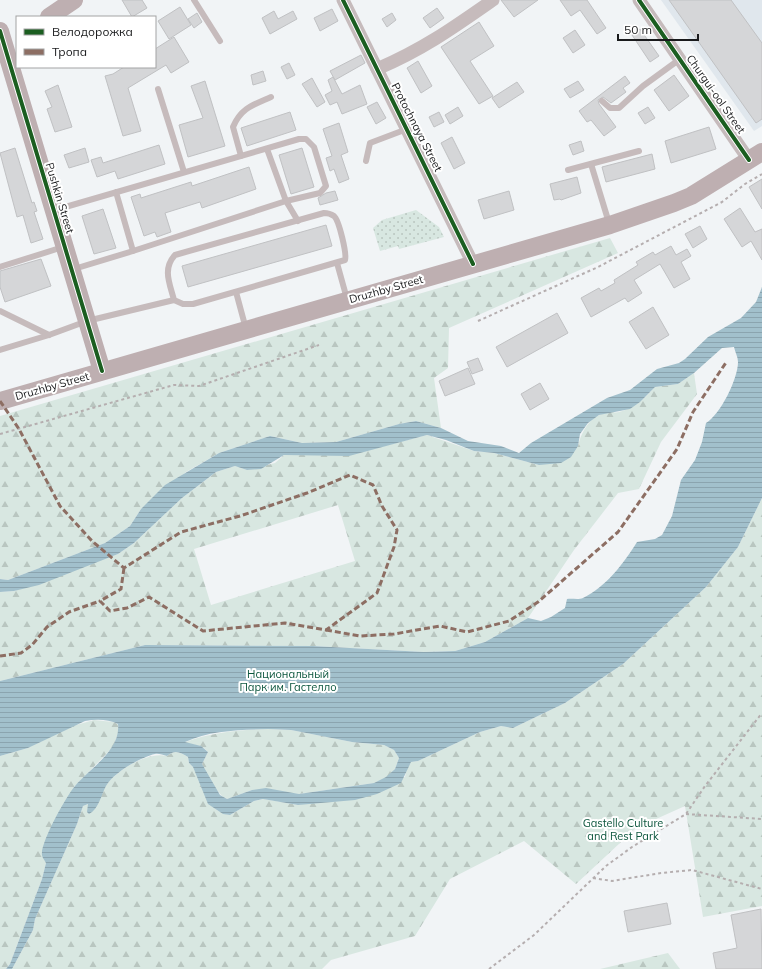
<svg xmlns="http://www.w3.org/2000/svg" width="762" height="969" viewBox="0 0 762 969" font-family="Mulish,sans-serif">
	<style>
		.built { fill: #e0e7ed }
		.grass { fill: url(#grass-dots) }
		.forest { fill: url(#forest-firs); fill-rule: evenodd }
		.water { fill: url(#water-rules); fill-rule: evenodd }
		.building { fill: #d5d6d8; stroke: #c0c1c3 }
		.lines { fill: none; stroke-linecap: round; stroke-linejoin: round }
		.path { stroke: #b5aeaf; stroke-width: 2; stroke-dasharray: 3 3; stroke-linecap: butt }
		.lane { stroke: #c6bbbc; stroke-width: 6 }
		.street { stroke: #c6bbbc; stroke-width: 13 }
		.secondary { stroke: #beafb1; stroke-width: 18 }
		.quiet { stroke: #8d6e63; stroke-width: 3; stroke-dasharray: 6 3; stroke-linecap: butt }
		.cycleway-casing { stroke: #fff; stroke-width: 6 }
		.cycleway { stroke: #1b5e20; stroke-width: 4 }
		.labels { text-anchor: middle; stroke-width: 4; stroke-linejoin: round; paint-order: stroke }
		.street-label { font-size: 11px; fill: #191a1c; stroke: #fff }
		.park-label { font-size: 11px; fill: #0b553c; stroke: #fff }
	</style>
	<defs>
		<pattern id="grass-dots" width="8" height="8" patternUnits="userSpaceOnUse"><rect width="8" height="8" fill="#d8e7e1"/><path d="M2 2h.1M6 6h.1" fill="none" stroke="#b9c6c0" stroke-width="1.8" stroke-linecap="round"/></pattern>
		<pattern id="forest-firs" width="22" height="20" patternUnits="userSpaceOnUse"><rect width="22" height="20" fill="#d8e7e1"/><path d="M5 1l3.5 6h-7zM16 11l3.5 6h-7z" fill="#b9c6c0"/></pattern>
		<pattern id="water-rules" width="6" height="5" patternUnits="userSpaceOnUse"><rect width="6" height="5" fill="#a2c0cc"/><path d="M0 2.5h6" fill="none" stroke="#8ba4af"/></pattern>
	</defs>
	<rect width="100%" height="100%" fill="#f1f4f6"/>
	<!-- built -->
	<path class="built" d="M661,0H762V126L754,131Z"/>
	<!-- grass -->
	<path class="grass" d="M416,210L439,227L444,237L399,249L398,246L380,251L373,228L382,220Z"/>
	<!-- forest -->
	<g class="forest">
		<path d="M610,238L618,253L449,328L448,368L434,378L441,428L416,421L399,424L336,442L302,443L270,436L219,453L186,472L141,509L130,526L105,543L8,580L0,579V416Z"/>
		<path d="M694,373L697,394L661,442L639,489L618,493L574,550L528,618L485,642L455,651L424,652L313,646L145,645L0,681V592L14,591L118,554L134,543L182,498L216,472L235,466L247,470L275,463L284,455H349L427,435L474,451L494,453L539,465L578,446C582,430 591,414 610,412C613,412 616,413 619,412C635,408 645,398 655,387L678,384ZM338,505L355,561L211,605L194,549Z"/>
		<path d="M762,498V906L703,917L685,806L636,828L576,884L524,841L450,879L415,936L331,960L322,969H12L33,930L35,919L77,824L83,806L88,804V805L97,806C100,800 102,789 107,784C119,769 148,751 167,756C175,749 180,752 188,757L189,763L193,767C203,786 205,811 230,815L254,801L264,799L298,805L405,777L407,768L411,762L418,761L480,732L501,726L513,728L565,703L623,664L706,587L738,547Z"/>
		<path d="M94,720L113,722L118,724L119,731L113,747L74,787L46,863L42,879L10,964L6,969H0V756L28,748L69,727Z"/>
		<path d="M268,729L291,730L352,742L384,745L394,750L399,758L395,769L386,778L374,783L299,794L252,790L227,799C218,796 205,773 202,764L208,752C202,744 192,745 183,743C211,732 239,730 268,729Z"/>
		<path d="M668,953L680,969H600Z"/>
	</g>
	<!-- water -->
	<path class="water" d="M762,287V498L738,547L706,587L623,664L565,703L513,728L501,726L480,732L418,761L411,762L401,783L377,794L355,800L298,805L263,799L254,801L230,815L223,814L208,804L193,767L189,763L188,757C180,752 175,749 167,756C163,755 158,753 155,754C141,757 113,773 106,786C101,795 99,809 89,814L87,812L88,804L83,806L77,824L35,919L33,930L12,969H6L10,964L42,879L46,863C45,861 42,857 42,855C40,843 67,795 75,786C90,768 121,750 118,724C108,719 96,719 85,721L28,748L0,756V681L145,645L313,646L424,652L455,651L485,642L528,618L541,621L551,617L565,608L567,599C572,598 578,600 583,598C606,587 624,563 637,542L655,539L662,535L672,516L681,480L695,460L702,442L706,423C720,415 738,379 738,362C738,357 735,352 734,347L722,348L694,373L678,384L655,387L640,402L630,409L599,415L588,423L580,434L578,446L571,457L561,463L539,465L494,453L474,451L446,440L427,435L349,456L284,455L261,469L247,470L235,466L216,472L182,498L134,543L118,554L39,585L14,591L0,592V579L8,580L105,543L130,526L141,509L165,485L219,453L270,436L302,443L336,442L399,424L416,421L441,428L468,441L501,446L519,453L531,443L607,398L630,390L657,369L679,363L685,359L708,337L741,318L756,302ZM268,729L291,730L352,742L384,745L394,750L399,758L395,769L386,777L374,783L299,794L266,788L252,790L227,799L220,795L202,764L208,752L201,746L185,742C210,730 240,730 268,729Z"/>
	<!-- building -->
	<g class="building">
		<path d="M122,0H142L147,8L132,17Z"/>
		<path d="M501,0H538L514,17Z"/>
		<path d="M560,0H587L606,28L597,34L580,10L571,16Z"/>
		<path d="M669,0H731L762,43V119L756,123Z"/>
		<path d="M180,7L191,25L169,39L158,21Z"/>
		<path d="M437,8L444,18L430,28L423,18Z"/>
		<path d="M332,9L338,21L320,31L314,18Z"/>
		<path d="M274,11L278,19L293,11L297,19L270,34L262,18Z"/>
		<path d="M197,13L202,22L194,28L188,19Z"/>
		<path d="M392,13L396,20L387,27L382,19Z"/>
		<path d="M479,22L494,46L470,61L493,96L479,104L441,47Z"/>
		<path d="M640,29L659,56L650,62L632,35Z"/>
		<path d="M575,30L585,45L573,53L563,38Z"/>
		<path d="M174,37L189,62L171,73L166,65L128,88L141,131L123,136L105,76L113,74L124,67H155V49Z"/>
		<path d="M361,55L365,63L335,80L330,71Z"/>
		<path d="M418,61L432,86L421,93L407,68Z"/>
		<path d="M289,63L295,75L287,79L281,67Z"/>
		<path d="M263,71L266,81L253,85L251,75Z"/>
		<path d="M674,75L689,96L669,111L654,90Z"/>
		<path d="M625,76L630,83L623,88L626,92L611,103L603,97L598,100L599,104L616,127L604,136L591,120L587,122L579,111Z"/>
		<path d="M333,77L342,94L360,85L367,104L342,114L337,102L330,105L325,95L332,91L328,80Z"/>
		<path d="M312,78L325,102L317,107L302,84Z"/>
		<path d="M205,81L225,146L188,157L179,125L203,118L191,86Z"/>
		<path d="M578,81L584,90L570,98L564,89Z"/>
		<path d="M517,82L524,92L499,108L492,98Z"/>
		<path d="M58,85L72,127L55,132L47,109L52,107L45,91Z"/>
		<path d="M377,102L386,118L376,124L367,107Z"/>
		<path d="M458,107L463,116L450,124L445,115Z"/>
		<path d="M648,107L655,118L645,124L638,113Z"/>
		<path d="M290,112L296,130L247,146L241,128Z"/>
		<path d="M439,112L444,122L434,127L429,117Z"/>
		<path d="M339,123L348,152L341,155L349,179L339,183L334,169L330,171L326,158L332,156L323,129Z"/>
		<path d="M709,127L716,149L671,163L665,141Z"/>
		<path d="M452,137L465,163L454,169L441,143Z"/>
		<path d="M581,141L584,151L573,155L569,145Z"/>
		<path d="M159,145L165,164L118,179L115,171L97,177L91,160L101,157L103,163Z"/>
		<path d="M15,148L32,203L34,202L37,211L34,212L43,239L31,243L23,215L17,217L0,153Z"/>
		<path d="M85,148L89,162L69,168L64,155Z"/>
		<path d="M302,148L314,187L291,194L279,155Z"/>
		<path d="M652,154L655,169L606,182L602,167Z"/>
		<path d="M249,167L256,189L202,208L200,202L165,213L171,232L157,237L155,232L144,236L131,197L140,194L141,198L191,182L192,186Z"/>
		<path d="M577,177L581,193L561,200L560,199L554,200L550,184Z"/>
		<path d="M762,179V209L749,187Z"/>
		<path d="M335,191L338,200L320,205L318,198L326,193Z"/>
		<path d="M509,191L514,210L484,219L478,200Z"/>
		<path d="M740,208L755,232L762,229V260L751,241L742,247L724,219Z"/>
		<path d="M103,209L116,248L94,254L82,216Z"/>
		<path d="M326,225L332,246L188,287L182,266Z"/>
		<path d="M700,226L707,239L693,248L685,234Z"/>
		<path d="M671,246L676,255L687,249L691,256L681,262L690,279L674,288L660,264L634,280L642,293L628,302L625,298L591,317L581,298L599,288L601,291L615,283L614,280L638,265L636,262L653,252L655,255Z"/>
		<path d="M41,259L51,286L5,302L0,287V271Z"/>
		<path d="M653,307L669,335L646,349L629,322Z"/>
		<path d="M557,313L568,333L507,367L496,347Z"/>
		<path d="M478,358L483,370L472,374L467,362Z"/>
		<path d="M468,368L475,384L445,396L439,381Z"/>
		<path d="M540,383L549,399L530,410L521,394Z"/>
		<path d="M667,903L671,924L628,932L624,911Z"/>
		<path d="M761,909L762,969H716L713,953L737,948L731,915Z"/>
	</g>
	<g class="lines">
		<!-- path -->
		<g class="path">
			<path d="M478,321L598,267L722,202L745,184L762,174"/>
			<path d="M0,434L174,385L199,386L319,345"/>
			<path d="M686,814L762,819"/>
			<path d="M593,878L612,881L661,873L692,870L762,889"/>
			<path d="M489,969L534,935L606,866L632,847L686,814L705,786L762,713"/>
		</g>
		<!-- lane -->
		<g class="lane">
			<path d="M194,0L220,41"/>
			<path d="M158,89L184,172"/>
			<path d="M602,101L610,108H619L643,86L680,59"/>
			<path d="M267,149L286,201L298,221"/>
			<path d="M241,156L233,127C241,108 253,105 271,97"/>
			<path d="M366,161L370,143L407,129"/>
			<path d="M591,164L609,223"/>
			<path d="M568,170L639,151"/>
			<path d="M55,210L299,139H306L314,147L326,186L320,193L286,201L133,251L116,192"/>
			<path d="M324,213C328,213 331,214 334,216C339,220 347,254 345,260L193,304H183L174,300C170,284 162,269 175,255Z"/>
			<path d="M337,263L347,299"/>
			<path d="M0,267L63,247"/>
			<path d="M74,269L133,251"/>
			<path d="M236,292L246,329"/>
			<path d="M0,311L49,335"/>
			<path d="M0,350L49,335L87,321L174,300"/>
		</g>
		<!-- street -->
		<g class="street">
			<path d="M343,0L473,264"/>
			<path d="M639,0L749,160"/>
			<path d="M377,69C422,50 453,28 493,0"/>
		</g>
		<!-- secondary -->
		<g class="secondary">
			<path d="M49,17L74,0"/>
			<path d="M0,31L102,371"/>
			<path d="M0,401L610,225L674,203L691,196L762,152"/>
		</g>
		<!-- quiet -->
		<g class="quiet">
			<path d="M0,401L19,429L60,506L92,541L124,568L181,532L240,516L307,493L350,475L373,485L382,506L397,530L394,547L377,593L326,630L285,623L203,631L149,597L127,608L110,611L100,601L121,589L124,568"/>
			<path d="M326,630L360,636L394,634L440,626L467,632L509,621L538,602L618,532L677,449L693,412L727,361"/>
			<path d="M0,656L21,653L32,645L47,627L69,612L100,601"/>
		</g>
		<defs>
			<g id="cycleway">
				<path d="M343,0L473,264"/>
				<path d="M639,0L749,160"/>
				<path d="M0,31L102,371"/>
			</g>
		</defs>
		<!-- cycleway casing -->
		<use href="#cycleway" class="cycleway-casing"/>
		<!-- cycleway -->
		<use href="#cycleway" class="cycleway"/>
	</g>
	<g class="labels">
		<!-- street labels -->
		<g class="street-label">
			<text transform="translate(716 94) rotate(55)" y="4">Churgui-ool Street</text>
			<text transform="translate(417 127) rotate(63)" y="4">Protochnaya Street</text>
			<text transform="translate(60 198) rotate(73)" y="4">Pushkin Street</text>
			<text transform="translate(386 289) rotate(-16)" y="4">Druzhby Street</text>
			<text transform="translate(52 386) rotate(-16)" y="4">Druzhby Street</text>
		</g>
		<!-- park labels -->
		<g class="park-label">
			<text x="288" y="678">Национальный<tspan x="288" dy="13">Парк им. Гастелло</tspan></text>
			<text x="623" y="827">Gastello Culture<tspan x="623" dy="13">and Rest Park</tspan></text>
		</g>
	</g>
	<!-- legend -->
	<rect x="16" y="16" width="140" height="52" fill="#ffffff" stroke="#a3a3a4"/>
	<rect x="24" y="29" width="20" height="6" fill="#1b5e20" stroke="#a3a3a4"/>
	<text x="52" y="36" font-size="12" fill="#191a1c">Велодорожка</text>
	<rect x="24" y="49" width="20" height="6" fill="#8d6e63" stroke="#a3a3a4"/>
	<text x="52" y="56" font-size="12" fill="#191a1c">Тропа</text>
	<!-- scale -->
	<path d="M618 34v6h80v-6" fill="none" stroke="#191a1c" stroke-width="2"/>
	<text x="624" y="34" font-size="12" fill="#191a1c" stroke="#ffffff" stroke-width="3" paint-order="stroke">50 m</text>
</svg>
